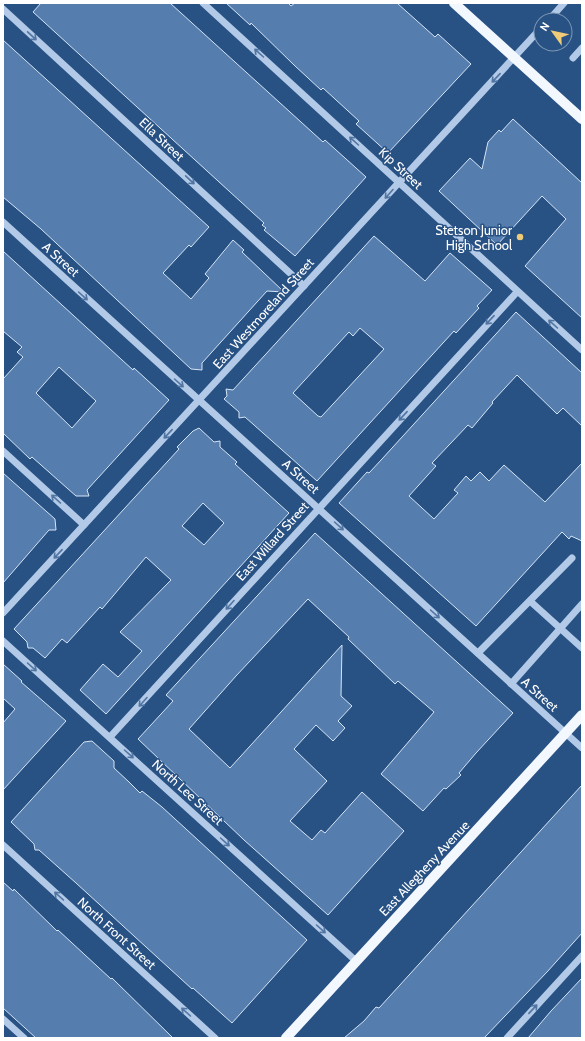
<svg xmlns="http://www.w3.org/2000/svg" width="585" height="1041" viewBox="0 0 585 1041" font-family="Cabin,sans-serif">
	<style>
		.building { fill: #557dad; stroke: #d5e4f6; fill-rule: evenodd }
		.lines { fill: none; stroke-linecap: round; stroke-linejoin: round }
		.minor { stroke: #b2cae7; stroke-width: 7 }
		.major { stroke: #f3f7fe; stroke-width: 10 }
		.oneway { stroke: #5175a2 }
		.poi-dot { fill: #efcb78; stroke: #285184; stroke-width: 1.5 }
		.labels { text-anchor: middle; stroke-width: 3; stroke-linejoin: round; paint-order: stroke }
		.street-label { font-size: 13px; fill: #fff; stroke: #285184 }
		.poi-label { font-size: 13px; fill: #fff; stroke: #285184; text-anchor: end }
	</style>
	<rect width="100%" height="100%" fill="#285184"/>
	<!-- building -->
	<g class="building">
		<path d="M41,3H170L323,142L325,140L366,177L295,256L264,230L266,228L262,225L264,223L33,12Z"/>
		<path d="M226,3H288L291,6L295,3H397L435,37L438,34L471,64L388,153L356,124L359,121L323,88L321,90L294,65L251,23L250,25Z"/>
		<path d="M3,40L209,227L191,247L189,245L163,273L191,299L209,278L205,274L233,240L244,250L242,252L284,292L267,291L202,363V370L191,369L41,229L3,197Z"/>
		<path d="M513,119L582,183V318L525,266L566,219L542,196L497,245L439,191L470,158L482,169L488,142L499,130L501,132Z"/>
		<path d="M374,236L425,281L450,253L492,290L477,306L479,308L456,333L454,331L443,343L317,481L245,417L239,418V412L224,399L227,396L226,389L233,390ZM360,328L384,349L321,417L318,416L293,393L349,332L353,336Z"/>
		<path d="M3,251L133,370L134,368L169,400L87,490L89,496H76L32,457L30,459L3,433V379L23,357L17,352L22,347L3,331ZM59,367L96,401L72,428L36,393Z"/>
		<path d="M516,312L582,373V426L563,408L557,414L517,375L492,402L493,403L472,428L468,425L432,463L436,466L409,496L434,519L458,493L454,490L466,476L471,481L480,472L489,481L504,465L545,502L582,463V541L571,536L569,539L562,532L476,626L339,503L367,472L369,473L382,459Z"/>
		<path d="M199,428L214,442L220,441V447L237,462L235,464L289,513L106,714L80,690L103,664L118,677L142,651L120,632L171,580L146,557L102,609L100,607L67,643L62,639L45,658L33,648H28L27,642L14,629L179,449L177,447L193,431ZM203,503L224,523L204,545L182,526Z"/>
		<path d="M3,473L55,519L56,530H49L3,583Z"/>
		<path d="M315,533L513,713L476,753L459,773L461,775L446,789L444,788L423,811L381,774L434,712L398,681L395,684L348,639L349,637L308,599L236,676L189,729L230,768L342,645L341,696L352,706L338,721L345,728L333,741L316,725L294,749L327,781L290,821L312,840L321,830L325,833L362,792L404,831L328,915L244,840L138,739L173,701L166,695Z"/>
		<path d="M3,664L22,681L21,682L66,721L3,790V723L15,709L3,698Z"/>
		<path d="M92,741L114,761V768L129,782L140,793L142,791L162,807L307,940L232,1023L193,988L192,989L76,883L39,850H35L34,844L11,822L84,742Z"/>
		<path d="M582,785V933L547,972L484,1038H344L364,1021L376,1007L379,1008Z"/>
		<path d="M3,882L13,891L14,889L57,931L58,930L111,979L112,978L173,1038H36L3,1008Z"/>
		<path d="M582,978V1038H528L551,1011Z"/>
	</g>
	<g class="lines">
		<!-- minor -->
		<g class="minor">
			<path d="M203,3L582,350"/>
			<path d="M3,9L304,286"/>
			<path d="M549,20L564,3"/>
			<path d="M573,58L582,48"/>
			<path d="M3,222L582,748"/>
			<path d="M3,451L84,525"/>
			<path d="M530,601L582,648"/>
			<path d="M3,613L541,28"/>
			<path d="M3,641L356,961"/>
			<path d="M478,653L572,558"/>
			<path d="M511,684L582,604"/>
			<path d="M110,737L517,292"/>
			<path d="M3,845L215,1038"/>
			<path d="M3,1019L24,1038"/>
			<path d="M507,1038L582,956"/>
		</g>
		<!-- major -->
		<g class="major">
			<path d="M454,3L582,119"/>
			<path d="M286,1038L582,715"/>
		</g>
	</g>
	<!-- one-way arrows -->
	<defs><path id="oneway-shaft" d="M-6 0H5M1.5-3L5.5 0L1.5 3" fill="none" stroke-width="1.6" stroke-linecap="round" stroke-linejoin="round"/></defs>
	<g class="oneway">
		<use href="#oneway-shaft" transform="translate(32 36) rotate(43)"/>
		<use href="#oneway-shaft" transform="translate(259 53) rotate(-138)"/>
		<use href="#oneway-shaft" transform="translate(496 78) rotate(133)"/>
		<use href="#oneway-shaft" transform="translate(354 141) rotate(-138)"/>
		<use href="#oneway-shaft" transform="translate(190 180) rotate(43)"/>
		<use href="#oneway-shaft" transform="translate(389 194) rotate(132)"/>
		<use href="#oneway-shaft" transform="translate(83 296) rotate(42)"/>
		<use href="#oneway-shaft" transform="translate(490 320) rotate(133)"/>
		<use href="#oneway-shaft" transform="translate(553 324) rotate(-138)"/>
		<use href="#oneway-shaft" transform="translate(179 383) rotate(42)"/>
		<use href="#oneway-shaft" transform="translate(403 416) rotate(133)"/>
		<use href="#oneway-shaft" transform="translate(168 434) rotate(133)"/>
		<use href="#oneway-shaft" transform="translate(56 499) rotate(-138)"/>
		<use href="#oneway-shaft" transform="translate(339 526) rotate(42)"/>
		<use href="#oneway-shaft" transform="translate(58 554) rotate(133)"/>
		<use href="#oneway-shaft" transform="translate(230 605) rotate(132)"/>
		<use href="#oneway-shaft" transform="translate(435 614) rotate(42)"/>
		<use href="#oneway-shaft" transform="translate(32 667) rotate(42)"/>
		<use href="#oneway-shaft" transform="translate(143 702) rotate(132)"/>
		<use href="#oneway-shaft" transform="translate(129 754) rotate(42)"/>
		<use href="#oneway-shaft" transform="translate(225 842) rotate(42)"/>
		<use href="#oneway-shaft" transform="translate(59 896) rotate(-138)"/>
		<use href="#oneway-shaft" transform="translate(321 929) rotate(42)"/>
		<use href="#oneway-shaft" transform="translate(533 1009) rotate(-47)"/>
		<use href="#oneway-shaft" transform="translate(186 1012) rotate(-138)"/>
	</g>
	<!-- markers -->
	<circle class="poi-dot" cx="520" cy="237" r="4"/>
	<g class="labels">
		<!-- street labels -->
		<g class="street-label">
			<text transform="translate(162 139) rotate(43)" y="5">Ella Street</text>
			<text transform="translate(401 168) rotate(43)" y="5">Kip Street</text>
			<text transform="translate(61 259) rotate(42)" y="5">A Street</text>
			<text transform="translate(263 313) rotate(-48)" y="5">East Westmoreland Street</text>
			<text transform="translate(301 476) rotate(42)" y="5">A Street</text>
			<text transform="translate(272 541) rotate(-48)" y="5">East Willard Street</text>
			<text transform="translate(540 694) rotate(42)" y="5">A Street</text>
			<text transform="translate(188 792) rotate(42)" y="5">North Lee Street</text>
			<text transform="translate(424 868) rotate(-47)" y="5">East Allegheny Avenue</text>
			<text transform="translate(117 933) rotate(42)" y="5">North Front Street</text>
		</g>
		<!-- poi labels -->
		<g class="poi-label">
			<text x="512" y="235">Stetson Junior<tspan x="512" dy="15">High School</tspan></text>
		</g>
	</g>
	<!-- border -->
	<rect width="585" height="1041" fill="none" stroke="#ffffff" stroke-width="8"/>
	<!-- north arrow -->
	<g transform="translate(553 32) rotate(303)"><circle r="19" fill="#285184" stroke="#7e97b5"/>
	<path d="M0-3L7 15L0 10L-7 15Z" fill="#efcb78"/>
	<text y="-6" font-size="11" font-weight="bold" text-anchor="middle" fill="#ffffff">N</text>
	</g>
</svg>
